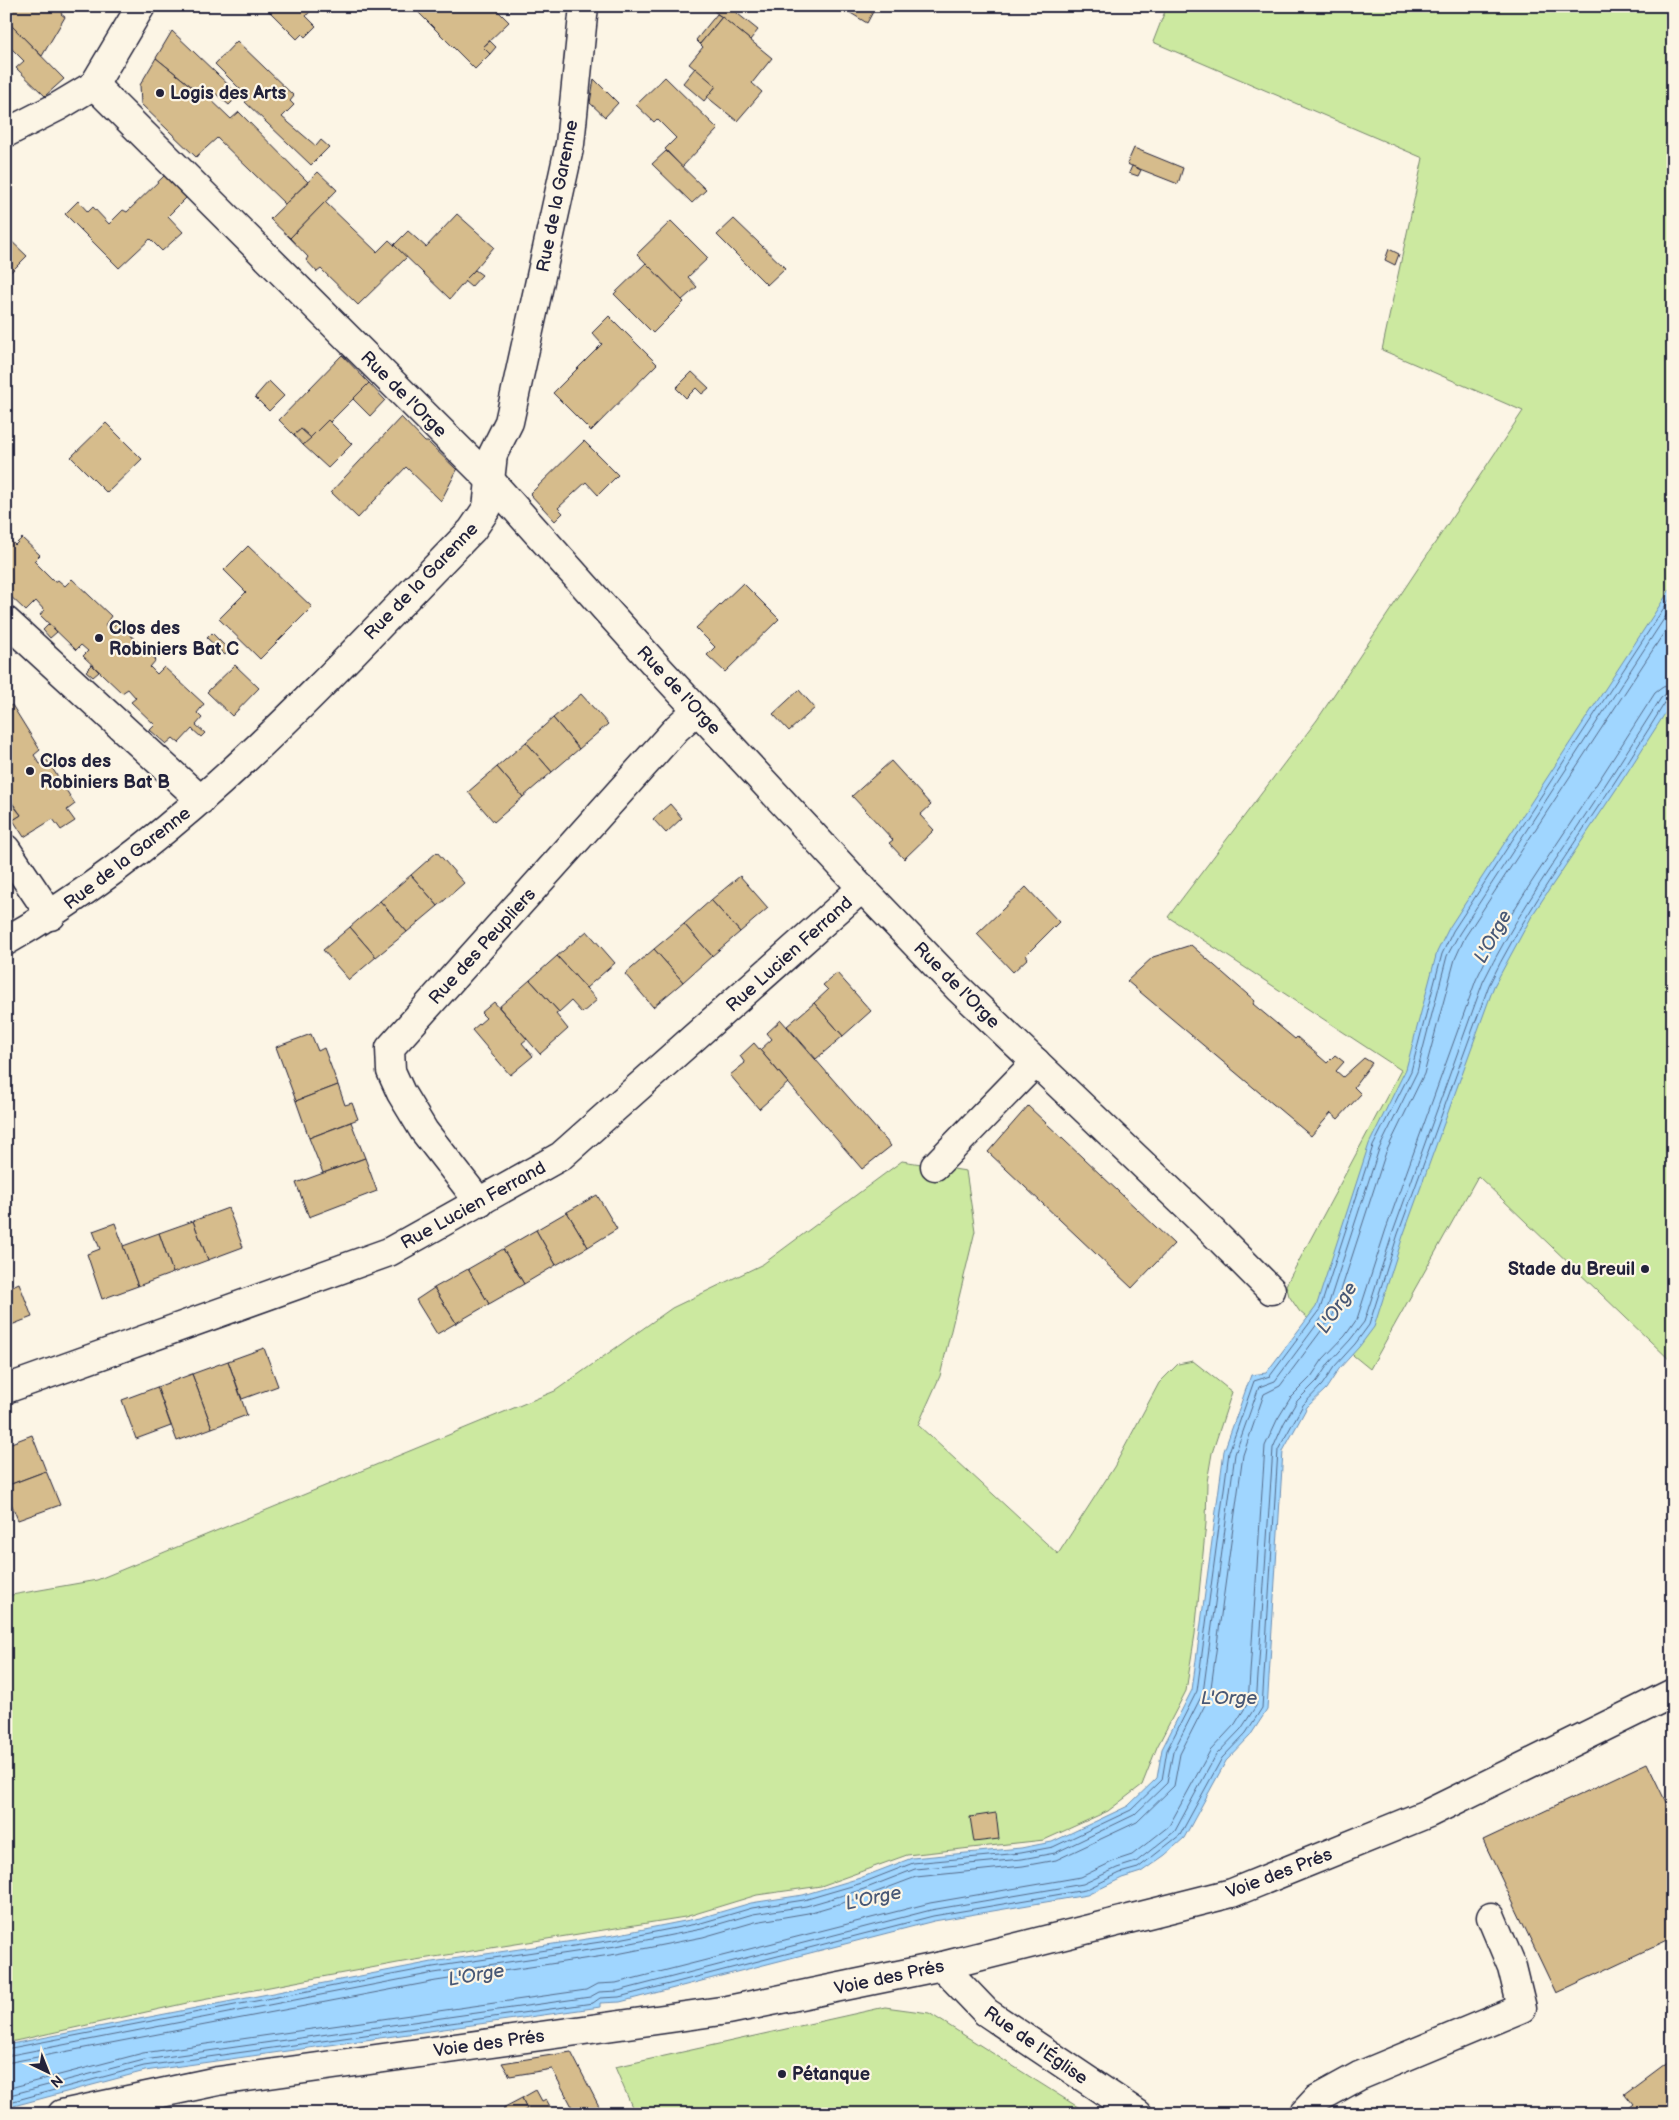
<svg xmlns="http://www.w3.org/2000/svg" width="1679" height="2120" viewBox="0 0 1679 2120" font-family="'Balsamiq Sans',sans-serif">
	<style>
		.green { fill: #cce9a0; stroke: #77866e }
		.water { fill: #a0d6ff; stroke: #6e8eb1 }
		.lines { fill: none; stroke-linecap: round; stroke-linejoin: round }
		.shore { stroke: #546a89; stroke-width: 1 }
		.building { fill: #d6bc8c; stroke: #22223b }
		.minor-casing { stroke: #22223b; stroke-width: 31 }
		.major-casing { stroke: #22223b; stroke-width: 31 }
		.minor { stroke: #fcf5e5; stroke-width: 28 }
		.major { stroke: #fcf5e5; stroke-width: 28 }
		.poi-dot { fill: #22223b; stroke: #fcf5e5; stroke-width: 2 }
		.labels { text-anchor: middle; stroke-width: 4.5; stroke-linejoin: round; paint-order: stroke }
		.poi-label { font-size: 18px; font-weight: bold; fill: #22223b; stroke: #fcf5e5; text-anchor: start }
		.street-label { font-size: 18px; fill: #22223b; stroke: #fcf5e5 }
		.water-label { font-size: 19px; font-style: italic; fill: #485876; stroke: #fcf5e5 }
	</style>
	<rect width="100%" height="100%" fill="#fcf5e5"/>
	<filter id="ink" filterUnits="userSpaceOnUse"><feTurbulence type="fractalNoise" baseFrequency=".02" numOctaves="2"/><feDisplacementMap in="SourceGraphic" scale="10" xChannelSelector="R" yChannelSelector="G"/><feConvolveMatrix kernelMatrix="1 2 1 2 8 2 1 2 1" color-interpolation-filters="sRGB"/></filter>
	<g filter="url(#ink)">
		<!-- green -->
		<g class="green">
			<path d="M1167,6H1673V1363L1478,1176L1370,1369L1300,1312L1289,1296L1286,1285L1401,1070L1168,917L1317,720L1523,411L1382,350L1423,158L1153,42Z"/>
			<path d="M902,1161L966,1171L975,1231L940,1376L918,1425L1058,1554L1114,1467L1159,1383L1178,1364L1193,1361L1232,1392L1212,1453L1207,1482L1206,1523L1195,1634L1186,1691L1157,1747L1142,1785L1108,1811L1044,1840L907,1855L821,1886L757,1895L685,1917L403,1962L311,1979L187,2003L6,2043V1596L97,1580L555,1391L672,1308L763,1264Z"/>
			<path d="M885,2007L929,2013L1089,2114H635L615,2067Z"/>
		</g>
		<!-- water -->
		<path class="water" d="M1673,585V701L1623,779L1533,914L1494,986L1403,1236L1374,1327L1359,1347L1339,1369L1326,1389L1307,1407L1283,1451L1267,1710L1250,1736L1226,1761L1184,1838L1165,1855L1141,1872L1122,1878L1087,1895L934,1921L620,2002L600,2003V2007L145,2071L6,2108V2045L432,1962L614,1935L700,1918L751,1903L803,1895L860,1878L912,1858L1021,1848L1052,1842L1128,1806L1157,1778L1162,1749L1192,1690L1224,1451L1251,1375L1266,1373L1316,1307L1369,1144L1406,1069L1437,952L1449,928Z"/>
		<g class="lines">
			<!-- shore -->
			<g class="shore">
				<path d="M6,2049L433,1967L614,1940L701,1923L752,1908L804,1900L862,1883L913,1863L1021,1853L1053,1847L1131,1810L1162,1780L1167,1750L1197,1691L1229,1452L1254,1381L1270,1376L1320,1309L1373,1146L1411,1071L1442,954L1453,931L1673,594"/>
				<path d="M6,2056L434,1973L616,1946L702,1929L753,1914L806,1906L864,1889L915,1869L1022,1859L1055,1853L1134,1815L1167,1783L1173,1752L1203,1693L1235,1454L1259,1387L1275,1381L1326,1312L1379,1149L1417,1072L1447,956L1459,934L1673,605"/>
				<path d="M6,2063L436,1981L617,1954L703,1937L755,1922L808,1913L866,1896L916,1877L1023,1866L1056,1860L1137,1822L1174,1786L1180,1754L1210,1695L1243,1455L1264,1394L1280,1386L1333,1315L1386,1152L1424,1074L1455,959L1465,937L1673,619"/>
				<path d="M6,2089L143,2053L586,1990L597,1984L616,1983L930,1903L1081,1877L1114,1861L1132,1855L1169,1826L1210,1751L1235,1724L1248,1703L1265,1446L1277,1420L1291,1397L1311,1377L1323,1359L1345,1336L1357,1319L1386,1229L1476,980C1501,926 1535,877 1568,827C1598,783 1626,738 1655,693L1663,687L1673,685"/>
				<path d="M6,2096L144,2060L590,1997L599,1992L618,1991L931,1910L1083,1884L1117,1868L1136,1862L1175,1831L1216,1755L1241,1729L1256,1706L1273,1448L1284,1423L1297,1401L1317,1381L1329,1363L1350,1340L1364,1322L1393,1232L1483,982C1510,927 1544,877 1578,826C1606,784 1634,741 1661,698L1666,694L1673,692"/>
				<path d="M6,2103L144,2066L593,2003L600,1998L619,1997L933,1916L1085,1890L1120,1873L1138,1868L1180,1835L1222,1758L1246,1733L1262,1708L1278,1450L1303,1405L1322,1385L1334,1367L1355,1344L1369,1325L1398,1234L1489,985C1518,925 1556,871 1592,816C1618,778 1642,740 1666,701L1673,699"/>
			</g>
		</g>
		<!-- building -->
		<g class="building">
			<path d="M6,6H65L61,14L65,17L42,56L6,21Z"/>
			<path d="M264,6H315L306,16L316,26L305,37L302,34L297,39Z"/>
			<path d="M420,6H454L456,8L458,6H493L509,22L483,47L490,54L475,69L416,10Z"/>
			<path d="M708,6H728L758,30L750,40Z"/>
			<path d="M839,6H876L867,23Z"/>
			<path d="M717,14L722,17L700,44L696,40Z"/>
			<path d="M722,17L772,58L752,83L762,92L737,121L707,97L716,86L689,64L703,47L700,44Z"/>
			<path d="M10,24L64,79L45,96L16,68L24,61L10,47L6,50V28Z"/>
			<path d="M172,31L239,95L229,105L210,89L202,95L156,58Z"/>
			<path d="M237,41L294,96L290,101L294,105L282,117L316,146L321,140L329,147L311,165L245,102L249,98L215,64Z"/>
			<path d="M490,41L496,47L490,54L483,47Z"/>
			<path d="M156,58L202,95L205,94L231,119L239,112L308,182L285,204L217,138L196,157L141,104L140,85Z"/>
			<path d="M695,68L716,86L704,101L683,83Z"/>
			<path d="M665,77L718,129L682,167L665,149L676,138L657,119L654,122L636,105Z"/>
			<path d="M594,79L618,103L605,117L590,103Z"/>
			<path d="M1134,148L1183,168L1178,184L1127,164Z"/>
			<path d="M666,151L706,190L692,203L652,164Z"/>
			<path d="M1132,166L1141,170L1138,176L1129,173Z"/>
			<path d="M318,172L337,190L290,238L270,219Z"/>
			<path d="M164,176L186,198L168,216L183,232L162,251L150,239L119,268L65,214L78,201L88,212L93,207L109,224L123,210L127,212Z"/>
			<path d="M325,202L377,252L389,240L407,257L358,305L321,269L317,272L306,260L308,257L290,238Z"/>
			<path d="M457,214L494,247L450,299L394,245L408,231L426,247Z"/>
			<path d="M734,219L785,268L767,285L717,235Z"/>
			<path d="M671,221L708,258L688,277L697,287L682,300L637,254Z"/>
			<path d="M6,236L27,256L9,274L6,271Z"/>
			<path d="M1389,249L1399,254L1395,265L1385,260Z"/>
			<path d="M646,263L684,302L653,333L614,294Z"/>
			<path d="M475,270L482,275L471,287L464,281Z"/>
			<path d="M609,316L657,364L591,431L553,393L602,344L592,333Z"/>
			<path d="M342,355L369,383L329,423L328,420L311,438L301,429L294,435L279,420Z"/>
			<path d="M692,372L709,388L702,394L696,388L686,398L676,388Z"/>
			<path d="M269,381L284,396L269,411L255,397Z"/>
			<path d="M369,383L385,400L370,416L353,399Z"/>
			<path d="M401,417L425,442H428L457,470L441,501L406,467L358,518L331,492Z"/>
			<path d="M328,420L352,444L328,468L303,445Z"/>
			<path d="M106,423L142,459L107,493L71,457Z"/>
			<path d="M301,429L311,438L303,445L294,435Z"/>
			<path d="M584,441L618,475L598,495L586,482L558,508L563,513L555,521L530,494Z"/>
			<path d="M22,538L40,555L34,561L55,582L58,580L65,586L72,579L111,616L105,625L111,629L117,622L156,660L150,667L157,674L164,667L204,704L197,713L202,718L196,725L205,733L201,737L192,729L179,743L173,738L166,744L150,730L155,725L131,702L136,698L128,689L122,693L83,656L88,651L81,645L76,650L40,615L44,610L36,601L26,611L6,592V542L9,539L15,545Z"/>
			<path d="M248,546L312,607L260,659L219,619L246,592L224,570Z"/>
			<path d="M743,583L779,619L725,672L707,655L715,647L696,628Z"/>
			<path d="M49,624L57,632L50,638L43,630Z"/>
			<path d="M212,633L229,650L225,655L207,638Z"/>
			<path d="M92,665L99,672L93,677L86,671Z"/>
			<path d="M235,665L259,688L232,716L207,692Z"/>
			<path d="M799,690L815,708L789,731L773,714Z"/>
			<path d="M581,694L608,724L579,749L553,718Z"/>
			<path d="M12,705L40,750L34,755L40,764L47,760L75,804L67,810L75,821L61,830L53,819L24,837L13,820L21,815L6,794V786L10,784L6,778V708Z"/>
			<path d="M553,718L579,749L552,772L526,742Z"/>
			<path d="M526,742L552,772L523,797L497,767Z"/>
			<path d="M891,761L931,805L920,815L934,830L904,859L889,843L893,840L852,796Z"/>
			<path d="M497,767L523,797L494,822L468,792Z"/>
			<path d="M670,804L682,818L666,833L653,819Z"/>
			<path d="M13,805L21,815L13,820L6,809Z"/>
			<path d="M437,852L464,883L438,906L411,875Z"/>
			<path d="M411,875L438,906L407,932L380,901Z"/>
			<path d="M740,876L768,908L740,932L711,900Z"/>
			<path d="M1026,887L1059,922L1026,955L1028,958L1013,972L977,934Z"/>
			<path d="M711,900L740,932L712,956L684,924Z"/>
			<path d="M380,901L407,932L376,957L350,927Z"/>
			<path d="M684,924L712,956L683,982L654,949Z"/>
			<path d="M350,927L376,957L349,980L323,950Z"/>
			<path d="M587,931L615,963L586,988L557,956Z"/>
			<path d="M1191,945L1255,1001L1253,1004L1295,1039L1297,1037L1327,1063L1335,1055L1344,1062L1336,1071L1343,1077L1364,1058L1372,1063L1354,1087L1361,1094L1338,1119L1331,1113L1311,1136L1127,981L1153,957Z"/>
			<path d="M654,949L683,982L653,1007L625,974Z"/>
			<path d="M557,956L597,1000L582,1013L571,1001L559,1012L530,980Z"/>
			<path d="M837,973L871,1011L843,1036L814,1003L828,990L823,985Z"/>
			<path d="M530,980L559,1012L556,1014L568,1029L540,1054L499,1007Z"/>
			<path d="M494,1002L527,1039L522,1043L533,1056L510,1075L472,1030L486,1018L481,1013Z"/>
			<path d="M814,1003L843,1036L816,1059L787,1026Z"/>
			<path d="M781,1020L891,1146L862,1169L760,1050L772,1039L767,1033Z"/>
			<path d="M311,1034L318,1051L324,1048L338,1085L296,1101L276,1047Z"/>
			<path d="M754,1043L788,1083L759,1109L730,1075L745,1063L740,1056Z"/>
			<path d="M338,1085L345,1105L352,1103L358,1119L309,1138L296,1101Z"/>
			<path d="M1028,1106L1174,1244L1132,1288L988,1152Z"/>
			<path d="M351,1122L365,1158L323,1173L309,1138Z"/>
			<path d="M365,1158L377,1191L309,1217L296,1183Z"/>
			<path d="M597,1195L617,1229L588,1247L567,1212Z"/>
			<path d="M228,1208L243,1247L208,1260L193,1221Z"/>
			<path d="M567,1212L588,1247L556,1265L536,1230Z"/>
			<path d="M193,1221L208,1260L173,1273L159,1233Z"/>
			<path d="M115,1223L138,1286L102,1299L87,1254L100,1249L93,1231Z"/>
			<path d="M536,1230L556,1265L524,1284L503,1249Z"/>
			<path d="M159,1233L173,1273L138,1286L123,1246Z"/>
			<path d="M503,1249L524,1284L489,1304L468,1269Z"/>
			<path d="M468,1269L489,1304L456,1323L434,1288Z"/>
			<path d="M19,1283L32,1317L6,1327V1289Z"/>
			<path d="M434,1288L456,1323L437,1334L416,1300Z"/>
			<path d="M264,1348L278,1386L242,1399L228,1361Z"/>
			<path d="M228,1361L247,1415L212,1428L192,1374Z"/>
			<path d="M192,1374L212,1428L177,1441L157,1387Z"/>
			<path d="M157,1387L171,1426L136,1439L122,1400Z"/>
			<path d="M32,1435L46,1471L6,1486V1445Z"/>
			<path d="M46,1471L60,1505L18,1520L6,1491V1486Z"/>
			<path d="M1647,1763L1673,1817V1938L1556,1993L1483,1840Z"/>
			<path d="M996,1813L999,1839L974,1842L970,1817Z"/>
			<path d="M571,2052L603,2114H576L552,2069L510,2076L502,2063Z"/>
			<path d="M1673,2058V2114H1621L1633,2104L1625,2094Z"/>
			<path d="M536,2090L542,2101L546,2099L554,2114H518L527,2109L522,2098Z"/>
			<path d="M522,2098L527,2109L518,2114H506L503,2108Z"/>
		</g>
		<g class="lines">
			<defs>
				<g id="minor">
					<path d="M94,85L490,480L661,671L862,888L958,988L1200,1219L1271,1290"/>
					<path d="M6,621L201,800"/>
					<path d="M6,849L51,916"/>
					<path d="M935,1166L1036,1062"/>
					<path d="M480,1203L424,1131L401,1093L391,1071L390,1048L677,728L697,710"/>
					<path d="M6,1389L389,1252L561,1156L862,888"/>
					<path d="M942,1966L986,2012L1138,2114"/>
					<path d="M62,2114L218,2081L728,2010L942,1966L1232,1893L1429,1813L1673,1693"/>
					<path d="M1303,2114L1317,2099L1359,2076L1522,2008L1512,1967L1491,1917"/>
				</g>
				<g id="major">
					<path d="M6,133L59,106L94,85L141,6"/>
					<path d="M6,941C188,837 327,678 472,530L487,508L493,454L509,422L570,144L584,6"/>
				</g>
			</defs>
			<!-- minor casing -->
			<use href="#minor" class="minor-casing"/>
			<!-- major casing -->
			<use href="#major" class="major-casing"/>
			<!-- minor -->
			<use href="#minor" class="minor"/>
			<!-- major -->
			<use href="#major" class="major"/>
		</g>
	</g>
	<!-- markers -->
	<g class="poi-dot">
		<circle cx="160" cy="93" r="5"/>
		<circle cx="99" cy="638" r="5"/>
		<circle cx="30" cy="771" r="5"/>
		<circle cx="1645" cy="1269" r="5"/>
		<circle cx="782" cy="2074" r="5"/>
	</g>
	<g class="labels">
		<!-- poi labels -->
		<g class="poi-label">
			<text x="170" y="99">Logis des Arts</text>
			<text x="109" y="634">Clos des<tspan x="109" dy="21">Robiniers Bat C</tspan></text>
			<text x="40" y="767">Clos des<tspan x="40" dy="21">Robiniers Bat B</tspan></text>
			<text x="1635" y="1275" text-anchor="end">Stade du Breuil</text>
			<text x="792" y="2080">Pétanque</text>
		</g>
		<!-- street labels -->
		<g class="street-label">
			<text transform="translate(557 196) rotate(-79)" y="6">Rue de la Garenne</text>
			<text transform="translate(404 394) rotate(45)" y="6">Rue de l'Orge</text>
			<text transform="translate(421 581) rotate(-46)" y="6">Rue de la Garenne</text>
			<text transform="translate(679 690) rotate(47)" y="6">Rue de l'Orge</text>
			<text transform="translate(127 858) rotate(-38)" y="6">Rue de la Garenne</text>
			<text transform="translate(482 946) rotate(-48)" y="6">Rue des Peupliers</text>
			<text transform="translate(789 954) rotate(-42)" y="6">Rue Lucien Ferrand</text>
			<text transform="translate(957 985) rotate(45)" y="6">Rue de l'Orge</text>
			<text transform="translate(473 1205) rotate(-29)" y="6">Rue Lucien Ferrand</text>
			<text transform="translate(1279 1873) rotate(-21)" y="6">Voie des Prés</text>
			<text transform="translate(889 1977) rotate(-12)" y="6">Voie des Prés</text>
			<text transform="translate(489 2043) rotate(-8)" y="6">Voie des Prés</text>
			<text transform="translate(1036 2045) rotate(35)" y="6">Rue de l'Église</text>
		</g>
		<!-- water labels -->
		<g class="water-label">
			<text transform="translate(1492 936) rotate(-61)" y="7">L'Orge</text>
			<text transform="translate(1336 1307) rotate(-56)" y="7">L'Orge</text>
			<text x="1229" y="1704">L'Orge</text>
			<text transform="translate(873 1897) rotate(-12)" y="7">L'Orge</text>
			<text transform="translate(476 1974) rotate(-10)" y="7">L'Orge</text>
		</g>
	</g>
	<!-- margin -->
	<rect width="1679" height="2120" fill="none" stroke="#fcf5e5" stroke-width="25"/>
	<rect x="12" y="12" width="1654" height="2095" fill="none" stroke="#22223b" stroke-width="2" filter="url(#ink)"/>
	<!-- north arrow -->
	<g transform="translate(48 2072) rotate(137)" stroke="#fcf5e5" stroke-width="4" paint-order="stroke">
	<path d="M0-4L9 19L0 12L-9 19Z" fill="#22223b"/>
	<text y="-8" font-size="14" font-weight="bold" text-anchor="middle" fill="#22223b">N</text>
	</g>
</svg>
